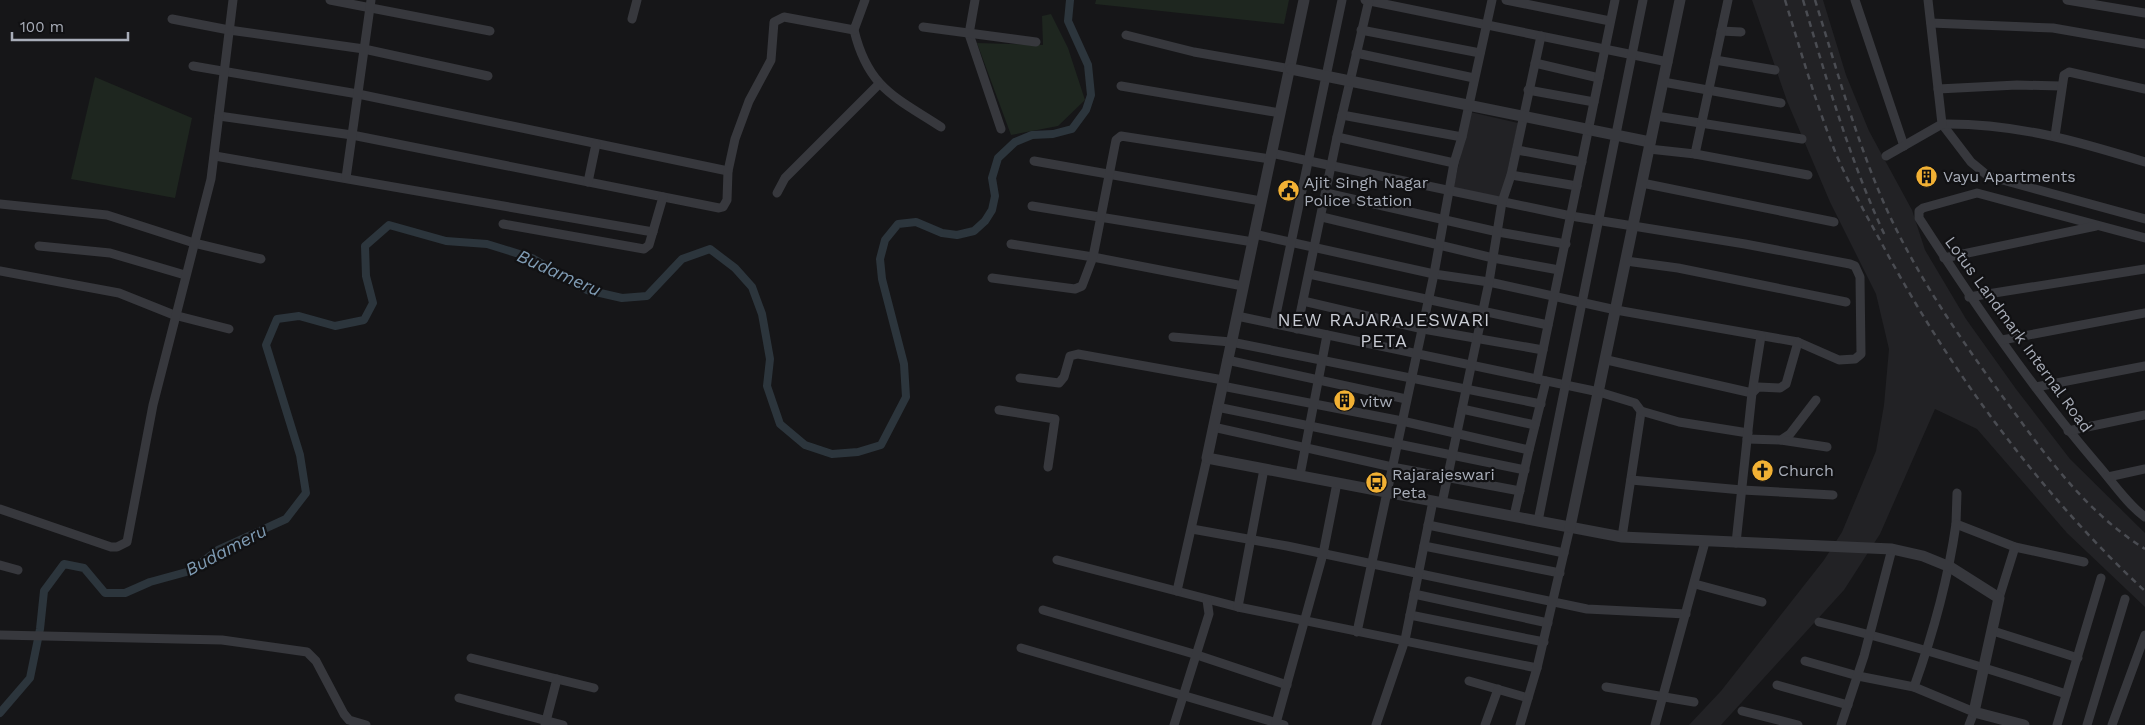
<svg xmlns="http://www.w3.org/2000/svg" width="2145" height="725" viewBox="0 0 2145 725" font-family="'Work Sans',sans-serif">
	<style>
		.built { fill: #222225 }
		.green { fill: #1e261f }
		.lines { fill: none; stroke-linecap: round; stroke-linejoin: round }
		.canal { stroke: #2c353c; stroke-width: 8 }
		.minor { stroke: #37383d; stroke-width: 9 }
		.tertiary { stroke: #37383d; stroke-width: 11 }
		.rail { stroke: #4a4c52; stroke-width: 2.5; stroke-dasharray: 6 5; stroke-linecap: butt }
		.labels { text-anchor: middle; stroke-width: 4.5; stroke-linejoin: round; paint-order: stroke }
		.poi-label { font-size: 16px; fill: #a8adb8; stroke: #111113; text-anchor: start }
		.street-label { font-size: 16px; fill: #a8adb8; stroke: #111113 }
		.water-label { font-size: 18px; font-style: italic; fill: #7f9bb3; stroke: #111113 }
		.neighbourhood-label { font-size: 18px; letter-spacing: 1px; fill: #c9ccd4; stroke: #111113 }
	</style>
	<rect width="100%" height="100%" fill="#161618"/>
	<!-- built -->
	<g class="built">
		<path d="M1752,0H1823L1846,75L1869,131L1912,210L1925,250L1966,319L2016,389L2070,459L2145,533V607L2067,533L1977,429L1935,409L1880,534L1844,590L1721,725H1689L1721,691L1824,560L1842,532L1876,451L1884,405L1889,349L1876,294L1830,202L1787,101Z"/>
		<path d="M1470,112L1518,123L1501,200L1453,190Z"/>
	</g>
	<!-- green -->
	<g class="green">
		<path d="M1096,0H1289L1284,24L1095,4Z"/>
		<path d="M1051,14L1068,48L1085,100L1058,126L1011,135L977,43L1043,45L1042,16Z"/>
		<path d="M95,77L192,118L175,198L71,179Z"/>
	</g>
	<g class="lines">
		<!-- canal -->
		<path class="canal" d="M0,713L30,678L40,629L44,591L64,564L84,568L105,593H125L150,582L190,571L218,550L286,519L306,493L300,455L266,345L277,319L299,316L335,326L364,320L373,303L366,276L365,246L389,225L446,241L487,244L532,258L587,290L622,298L647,296L682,259L710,249L735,268L752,287L762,314L770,359L767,386L780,424L805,445L832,454L858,452L881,445L906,397L904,364L882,279L880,259L885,240L898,224L916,222L942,233L957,235L974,231L985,221L992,210L995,196L992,178L998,158L1015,142L1032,135L1053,134L1072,129L1086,110L1091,95L1088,65L1068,21L1070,0"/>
		<!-- minor -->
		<g class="minor">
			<path d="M330,0L490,31"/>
			<path d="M975,0L969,34L1001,129"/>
			<path d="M1365,0L1668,62"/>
			<path d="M1506,0L1610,21"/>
			<path d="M1855,0L1904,146"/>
			<path d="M2067,0L2145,13"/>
			<path d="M172,19L229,30L364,49L488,76"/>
			<path d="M632,19L637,0"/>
			<path d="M1931,23L2053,28L2145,44"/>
			<path d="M923,27L1036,42"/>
			<path d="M854,30C868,88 895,97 941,127"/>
			<path d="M1361,30L1480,53"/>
			<path d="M1721,31L1741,32"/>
			<path d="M1126,35L1194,52L1291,69"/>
			<path d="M1356,53L1474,78"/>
			<path d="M1715,60L1775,70"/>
			<path d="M1535,63L1599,78"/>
			<path d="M193,66L358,94L728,171"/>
			<path d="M1663,82L1781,103"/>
			<path d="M1121,86L1280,113"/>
			<path d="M1938,89L2017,85L2061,86"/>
			<path d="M1528,90L1594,102"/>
			<path d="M1342,115L1462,137"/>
			<path d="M219,116L352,135L719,208L723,207L727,200L728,171L735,139L749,101L771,60L774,22L784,17L854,30L865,0"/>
			<path d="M1656,116L1802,139"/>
			<path d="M1942,124L1971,162L1988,176L2145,219"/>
			<path d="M1942,124C2015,123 2077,141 2145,162"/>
			<path d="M2055,136L2064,75L2069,72L2145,89"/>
			<path d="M1337,137L1454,163"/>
			<path d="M1649,149L1695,154L1728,0"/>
			<path d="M1517,150L1582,162"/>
			<path d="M1695,154L1808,175"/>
			<path d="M215,156L653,232"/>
			<path d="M1886,156L1942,124L1928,0"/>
			<path d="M1034,161L1261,201"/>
			<path d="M1511,175L1577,186"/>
			<path d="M346,178L371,0"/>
			<path d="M588,182L596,144"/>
			<path d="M1642,183L1834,222"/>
			<path d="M777,193L785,178L879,84"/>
			<path d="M1326,193L1498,232L1566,244"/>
			<path d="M0,204L107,215L194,243L261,259"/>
			<path d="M1032,206L1253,242"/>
			<path d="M1322,217L1493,258L1559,270"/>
			<path d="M503,224L644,249L649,245L663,197"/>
			<path d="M1254,234L1434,274L1489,282L1616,310L1798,342L1839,360L1855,359L1861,354L1860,277L1855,266L1850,264L1745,244L1571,216L1271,153"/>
			<path d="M2145,238L1977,193L1923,208L1919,211V218C1974,303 2031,387 2097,464C2112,481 2127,504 2145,517"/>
			<path d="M1011,244L1093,257L1243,286"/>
			<path d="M39,246L110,253L185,275"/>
			<path d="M1944,258L2096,226"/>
			<path d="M1626,261L1678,268L1846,302"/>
			<path d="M0,271L119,293L174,315L229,329"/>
			<path d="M1309,274L1548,325"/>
			<path d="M992,278L1075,289L1082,286L1093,257L1116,140L1121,136L1270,159"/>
			<path d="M1969,297L2145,269"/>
			<path d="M1303,301L1423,329L1543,350"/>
			<path d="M1237,316L1599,392L1635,403L1641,411L1640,419L1622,537"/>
			<path d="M1274,324L1342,0"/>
			<path d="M1297,329L1337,137L1369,0"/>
			<path d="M1173,337L1231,342L1541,404"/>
			<path d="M2002,340L2145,313"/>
			<path d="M1227,360L1406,399"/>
			<path d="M1607,360L1752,393L1758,387L1780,388L1786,384L1798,342"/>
			<path d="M1020,378L1059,383L1064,377L1070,356L1078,354L1223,380"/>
			<path d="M1537,379L1615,0"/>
			<path d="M1222,386L1402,421L1529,450L1546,381"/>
			<path d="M2036,387L2145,366"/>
			<path d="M1217,407L1525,470"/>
			<path d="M1462,409L1535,425"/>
			<path d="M999,410L1055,419L1048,467"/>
			<path d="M1641,411L1679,422L1748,433"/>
			<path d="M1213,427L1392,467L1520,491"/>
			<path d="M2068,431L2145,415"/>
			<path d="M1747,439L1781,440L1790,434L1816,400"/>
			<path d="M1781,440L1827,447"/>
			<path d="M1300,475L1327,335"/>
			<path d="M2108,477L2145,469"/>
			<path d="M1631,480L1742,490L1833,495"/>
			<path d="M1957,493L1956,524L2015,547L2084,562"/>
			<path d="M1442,503L1489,282L1502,202L1511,175L1541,36"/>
			<path d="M0,509L111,547H117L127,542L153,405L211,179L233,0"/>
			<path d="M1514,516L1529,450"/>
			<path d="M1538,521L1643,0"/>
			<path d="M1428,525L1564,553"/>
			<path d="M1192,529L1287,546L1587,609L1686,614"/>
			<path d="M1736,543L1752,393L1761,336"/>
			<path d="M1424,546L1560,573"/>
			<path d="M1057,560L1238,607L1537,668"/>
			<path d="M0,565L18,570"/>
			<path d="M1695,584L1762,602"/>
			<path d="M1177,591L1207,458"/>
			<path d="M1414,594L1548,623"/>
			<path d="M1999,598L2015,547"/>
			<path d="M1238,607L1264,469"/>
			<path d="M1043,610L1194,654L1287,685"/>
			<path d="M1410,615L1544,642"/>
			<path d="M1819,622C1902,642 1984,667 2066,694"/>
			<path d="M1993,631L2078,658"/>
			<path d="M1357,632L1434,274L1454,163L1462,137L1492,0"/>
			<path d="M0,635L222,640L307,652L316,661L344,714L349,720L366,725"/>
			<path d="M1021,648L1284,725"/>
			<path d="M471,658L594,688"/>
			<path d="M1805,661L1858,676L1914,687L1974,712L1969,725"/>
			<path d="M1469,681L1528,698"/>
			<path d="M1777,685L1848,705"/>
			<path d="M1606,687L1694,702"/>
			<path d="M1914,687C1933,634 1948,580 1956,524"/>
			<path d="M459,698L563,725"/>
			<path d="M1742,711L1798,725"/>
			<path d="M1276,723L1323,554L1337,483"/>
			<path d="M545,725L557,679"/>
			<path d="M1174,725L1209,614L1207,600"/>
			<path d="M1376,725L1405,640L1433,501"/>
			<path d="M1485,725L1498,689"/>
			<path d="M1520,725L1537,668L1570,527"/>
			<path d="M1655,725L1705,542"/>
			<path d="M1841,725L1864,656L1892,549"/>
			<path d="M2057,725L2101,578"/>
			<path d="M2087,725L2125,599"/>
			<path d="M2112,725L2145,635"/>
		</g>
		<!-- tertiary -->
		<g class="tertiary">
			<path d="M1304,0L1207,458L1622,537L1892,549L1923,556L1950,567L1999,598L1974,712L2024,725"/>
			<path d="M1291,69L1650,142"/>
			<path d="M1570,527L1680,0"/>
		</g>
		<!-- rail -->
		<g class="rail">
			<path d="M1785,0C1801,52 1816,104 1836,154C1849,184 1865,213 1881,242C1948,368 2040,494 2145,591"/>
			<path d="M1803,0C1827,81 1850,161 1886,238"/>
			<path d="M1815,0C1836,67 1855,136 1883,201C1916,277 1968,350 2017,416C2054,467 2092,516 2145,549"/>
		</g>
	</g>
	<!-- icons -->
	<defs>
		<symbol id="building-disc" viewBox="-11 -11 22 22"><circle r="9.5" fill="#f2b134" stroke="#111113"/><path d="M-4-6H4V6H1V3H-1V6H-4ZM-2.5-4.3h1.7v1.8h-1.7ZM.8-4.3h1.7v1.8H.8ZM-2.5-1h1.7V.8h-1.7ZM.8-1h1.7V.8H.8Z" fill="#111"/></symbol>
		<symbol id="civic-disc" viewBox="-11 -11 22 22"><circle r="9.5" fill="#f2b134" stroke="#111113"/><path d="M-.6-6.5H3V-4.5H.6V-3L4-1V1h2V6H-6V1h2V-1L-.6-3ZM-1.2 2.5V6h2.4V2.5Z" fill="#111"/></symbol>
		<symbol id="church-disc" viewBox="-11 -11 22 22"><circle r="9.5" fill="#f2b134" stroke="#111113"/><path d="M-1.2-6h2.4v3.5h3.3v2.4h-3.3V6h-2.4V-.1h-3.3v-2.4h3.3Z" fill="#111"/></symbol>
		<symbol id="bus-disc" viewBox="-11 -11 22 22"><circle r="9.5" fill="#f2b134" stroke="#111113"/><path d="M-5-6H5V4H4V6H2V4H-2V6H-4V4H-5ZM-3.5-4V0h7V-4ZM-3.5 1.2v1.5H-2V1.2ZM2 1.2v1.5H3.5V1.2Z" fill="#111"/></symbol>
	</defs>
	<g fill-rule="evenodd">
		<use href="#building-disc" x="1914" y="164" width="25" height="25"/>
		<use href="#civic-disc" x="1276" y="178" width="25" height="25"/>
		<use href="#building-disc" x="1332" y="388" width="25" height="25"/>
		<use href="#church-disc" x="1750" y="458" width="25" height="25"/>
		<use href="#bus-disc" x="1364" y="470" width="25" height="25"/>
	</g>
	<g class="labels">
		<!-- poi labels -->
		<g class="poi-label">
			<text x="1943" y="182">Vayu Apartments</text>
			<text x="1304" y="188">Ajit Singh Nagar<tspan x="1304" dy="18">Police Station</tspan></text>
			<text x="1360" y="407">vitw</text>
			<text x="1778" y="476">Church</text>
			<text x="1392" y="480">Rajarajeswari<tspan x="1392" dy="18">Peta</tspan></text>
		</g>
		<!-- street labels -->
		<g class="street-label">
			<text transform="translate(2019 334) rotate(54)" y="6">Lotus Landmark Internal Road</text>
		</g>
		<!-- water labels -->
		<g class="water-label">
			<text transform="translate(559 273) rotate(24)" y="6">Budameru</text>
			<text transform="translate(226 550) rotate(-28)" y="6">Budameru</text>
		</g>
		<!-- neighbourhood labels -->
		<g class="neighbourhood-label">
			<text x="1384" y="326">NEW RAJARAJESWARI<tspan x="1384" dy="21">PETA</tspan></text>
		</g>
	</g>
	<!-- scale -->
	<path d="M12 32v8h116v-8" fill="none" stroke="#a8adb8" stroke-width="2.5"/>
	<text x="20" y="32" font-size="15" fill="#a8adb8" stroke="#111113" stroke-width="4" paint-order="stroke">100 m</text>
</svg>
